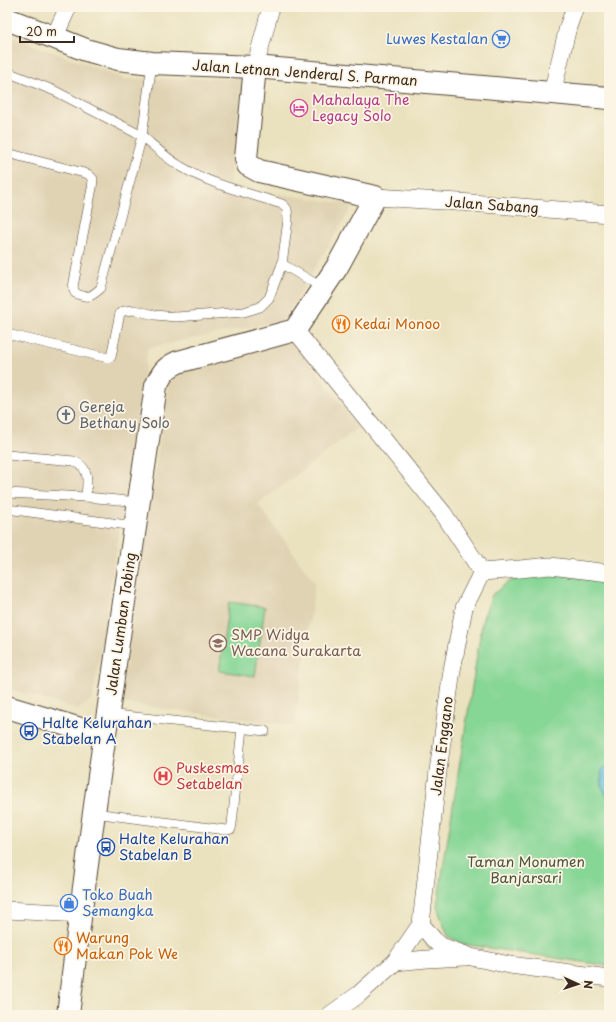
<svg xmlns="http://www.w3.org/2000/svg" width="616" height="1022" viewBox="0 0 616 1022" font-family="'Playpen Sans',sans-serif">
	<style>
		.built { fill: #e0d3b4 }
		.green { fill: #86d695; stroke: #60805a }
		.water { fill: #5abbd9; stroke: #4a727c }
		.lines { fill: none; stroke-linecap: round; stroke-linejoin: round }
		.service-casing { stroke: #554636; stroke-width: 10 }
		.minor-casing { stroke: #554636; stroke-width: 18 }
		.tertiary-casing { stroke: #554636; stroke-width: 24 }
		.secondary-casing { stroke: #554636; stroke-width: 24 }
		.service { stroke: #fff; stroke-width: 9 }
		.minor { stroke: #fff; stroke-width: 17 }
		.tertiary { stroke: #fff; stroke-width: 22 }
		.secondary { stroke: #fff; stroke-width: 22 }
		.labels { text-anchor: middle; stroke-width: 3.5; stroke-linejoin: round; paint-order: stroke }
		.shop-label { font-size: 14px; fill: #366cbe; stroke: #fcf5e5; text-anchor: end }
		.street-label { font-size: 14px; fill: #3b2a1e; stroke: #fcf5e5 }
		.hotel-label { font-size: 14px; fill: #b23c85; stroke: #fcf5e5; text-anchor: start }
		.food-label { font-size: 14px; fill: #c56008; stroke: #fcf5e5; text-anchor: start }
		.worship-label { font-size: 14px; fill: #5b616d; stroke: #fcf5e5; text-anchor: start }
		.education-label { font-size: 14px; fill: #785e54; stroke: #fcf5e5; text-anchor: start }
		.transit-label { font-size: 14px; fill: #164399; stroke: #fcf5e5; text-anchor: start }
		.health-label { font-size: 14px; fill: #be3a42; stroke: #fcf5e5; text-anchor: start }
		.park-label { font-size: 14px; fill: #4e553c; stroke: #fcf5e5 }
	</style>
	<rect width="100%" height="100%" fill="#fcf5e5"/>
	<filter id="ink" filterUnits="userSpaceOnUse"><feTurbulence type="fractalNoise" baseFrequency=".025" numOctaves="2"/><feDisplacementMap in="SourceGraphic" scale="8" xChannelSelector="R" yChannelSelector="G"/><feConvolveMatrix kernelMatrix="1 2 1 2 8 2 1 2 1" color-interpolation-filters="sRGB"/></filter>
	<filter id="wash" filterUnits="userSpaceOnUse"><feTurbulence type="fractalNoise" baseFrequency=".012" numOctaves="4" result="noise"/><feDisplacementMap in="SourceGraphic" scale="16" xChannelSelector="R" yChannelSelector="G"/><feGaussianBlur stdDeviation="0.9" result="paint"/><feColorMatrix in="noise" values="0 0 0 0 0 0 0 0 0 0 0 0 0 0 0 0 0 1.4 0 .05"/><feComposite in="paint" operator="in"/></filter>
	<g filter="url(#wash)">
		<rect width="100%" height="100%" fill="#eae2bf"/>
		<!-- built -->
		<g class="built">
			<path d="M7,35L125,79L243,78L229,186L353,205L284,320L148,348L93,699L77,710L7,688Z"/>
			<path d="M295,341L358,428L258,504L315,583L295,726L120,703L153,484L168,384L181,366Z"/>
		</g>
		<!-- green -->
		<g class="green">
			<path d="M551,573L609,582V966L462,944L448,936L442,921L437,906L483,618L492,595L508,582L529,574Z"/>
			<path d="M229,602L265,607L255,676L219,671Z"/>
		</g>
		<!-- water -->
		<path class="water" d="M609,766V799C601,788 600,781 602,768Z"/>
	</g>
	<g filter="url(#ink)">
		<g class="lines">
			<defs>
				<g id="service">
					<path d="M7,72L55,91L142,136L101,288C91,297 88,299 75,293L73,287L92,188L93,179L88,174L7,153"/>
					<path d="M282,264L323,288"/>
					<path d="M7,334L108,358L111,357L112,352L120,313L124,311L134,310L155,315L176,317L244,312L260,307L269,298L282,264L288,220L287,209L282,204C248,193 211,185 180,166C166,158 154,146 142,136L152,63"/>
					<path d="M7,455L74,461C91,468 87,482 86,497L139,502"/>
					<path d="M7,493L86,497"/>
					<path d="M7,509L135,526"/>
					<path d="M107,714L265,731"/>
					<path d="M94,813L226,830L231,829L232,824L242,728"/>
				</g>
				<g id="minor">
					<path d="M54,38L68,7"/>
					<path d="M255,67L271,7"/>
					<path d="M552,93L568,27L575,7"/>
					<path d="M375,197L459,202L609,214"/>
					<path d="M295,330L443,513L482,572"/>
					<path d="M482,572L520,569L550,566L609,573"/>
					<path d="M7,910L80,914"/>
					<path d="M421,924L434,940L441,946L471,957L510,965L609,978"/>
					<path d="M395,962L427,959L465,957"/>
					<path d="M330,1015L358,995L395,962L421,924L438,771L452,670L464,608L482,572"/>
				</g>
				<g id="tertiary">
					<path d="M7,707L104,736"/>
					<path d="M68,1015C93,805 125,595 156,386C162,373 165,368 178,362L295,330L337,267L375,197L259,171L248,165L246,158L255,67"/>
				</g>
				<path id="secondary" d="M7,19L86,50L118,59L152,63L255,67L609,98"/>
			</defs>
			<!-- service casing -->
			<use href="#service" class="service-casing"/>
			<!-- minor casing -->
			<use href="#minor" class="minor-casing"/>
			<!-- tertiary casing -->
			<use href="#tertiary" class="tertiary-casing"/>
			<!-- secondary casing -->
			<use href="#secondary" class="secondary-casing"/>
			<!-- service -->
			<use href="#service" class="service"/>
			<!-- minor -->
			<use href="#minor" class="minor"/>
			<!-- tertiary -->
			<use href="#tertiary" class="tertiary"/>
			<!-- secondary -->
			<use href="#secondary" class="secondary"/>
		</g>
	</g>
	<!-- icons -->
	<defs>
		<symbol id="supermarket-ring" viewBox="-11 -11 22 22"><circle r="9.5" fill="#fcf5e5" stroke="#3f7fe0" stroke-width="1.5"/><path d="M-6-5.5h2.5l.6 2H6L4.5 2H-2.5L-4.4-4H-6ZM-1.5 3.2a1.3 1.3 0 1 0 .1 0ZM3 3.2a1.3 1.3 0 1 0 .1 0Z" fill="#3f7fe0"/></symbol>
		<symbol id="hotel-ring" viewBox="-11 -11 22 22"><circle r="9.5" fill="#fcf5e5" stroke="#d1479c" stroke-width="1.5"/><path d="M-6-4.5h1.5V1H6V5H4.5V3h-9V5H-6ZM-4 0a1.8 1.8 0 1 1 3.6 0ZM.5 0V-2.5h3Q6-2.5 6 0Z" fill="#d1479c"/></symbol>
		<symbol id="restaurant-ring" viewBox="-11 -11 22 22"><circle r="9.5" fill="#fcf5e5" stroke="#e8710a" stroke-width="1.5"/><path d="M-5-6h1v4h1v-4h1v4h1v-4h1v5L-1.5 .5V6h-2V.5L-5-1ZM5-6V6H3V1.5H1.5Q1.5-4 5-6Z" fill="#e8710a"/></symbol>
		<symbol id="church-ring" viewBox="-11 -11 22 22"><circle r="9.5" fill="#fcf5e5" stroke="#6b7280" stroke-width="1.5"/><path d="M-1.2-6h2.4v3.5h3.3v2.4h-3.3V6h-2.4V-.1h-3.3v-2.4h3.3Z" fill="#6b7280"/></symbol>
		<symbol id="school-ring" viewBox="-11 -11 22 22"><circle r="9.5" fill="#fcf5e5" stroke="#8d6e63" stroke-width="1.5"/><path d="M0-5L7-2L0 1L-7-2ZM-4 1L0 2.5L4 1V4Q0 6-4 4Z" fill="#8d6e63"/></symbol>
		<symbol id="bus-ring" viewBox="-11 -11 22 22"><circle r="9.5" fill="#fcf5e5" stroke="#1a4fb4" stroke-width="1.5"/><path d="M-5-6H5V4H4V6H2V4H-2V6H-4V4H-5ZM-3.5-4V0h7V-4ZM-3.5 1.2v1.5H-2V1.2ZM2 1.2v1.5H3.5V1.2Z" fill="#1a4fb4"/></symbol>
		<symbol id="hospital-ring" viewBox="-11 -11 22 22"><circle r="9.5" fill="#fcf5e5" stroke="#e0444e" stroke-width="1.5"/><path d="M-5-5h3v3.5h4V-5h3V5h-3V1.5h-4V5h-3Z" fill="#e0444e"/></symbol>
		<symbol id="shop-ring" viewBox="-11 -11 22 22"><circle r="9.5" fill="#fcf5e5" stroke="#3f7fe0" stroke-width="1.5"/><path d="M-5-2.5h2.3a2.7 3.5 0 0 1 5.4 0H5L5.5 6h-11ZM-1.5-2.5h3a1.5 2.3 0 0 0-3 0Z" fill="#3f7fe0"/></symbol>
	</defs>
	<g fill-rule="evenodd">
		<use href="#supermarket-ring" x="491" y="29" width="20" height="20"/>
		<use href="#hotel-ring" x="289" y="98" width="20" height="20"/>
		<use href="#restaurant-ring" x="331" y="314" width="20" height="20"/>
		<use href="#church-ring" x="56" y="405" width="20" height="20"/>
		<use href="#school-ring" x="208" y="633" width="20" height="20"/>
		<use href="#bus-ring" x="19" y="721" width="20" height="20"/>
		<use href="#hospital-ring" x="153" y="766" width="20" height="20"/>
		<use href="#bus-ring" x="96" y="837" width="20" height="20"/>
		<use href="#shop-ring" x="59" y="893" width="20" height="20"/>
		<use href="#restaurant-ring" x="53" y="936" width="20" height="20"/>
	</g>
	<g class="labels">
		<!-- shop labels -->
		<g class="shop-label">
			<text x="488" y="44">Luwes Kestalan</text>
			<text x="82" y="900" text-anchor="start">Toko Buah<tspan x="82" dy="16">Semangka</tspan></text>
		</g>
		<!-- street labels -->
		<g class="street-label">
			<text transform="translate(305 73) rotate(4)" y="5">Jalan Letnan Jenderal S. Parman</text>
			<text transform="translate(492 205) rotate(4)" y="5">Jalan Sabang</text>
			<text transform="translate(121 624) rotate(-82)" y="5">Jalan Lumban Tobing</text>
			<text transform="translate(442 746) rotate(-83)" y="5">Jalan Enggano</text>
		</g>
		<!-- hotel labels -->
		<g class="hotel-label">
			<text x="312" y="105">Mahalaya The<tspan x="312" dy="16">Legacy Solo</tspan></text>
		</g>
		<!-- food labels -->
		<g class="food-label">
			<text x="354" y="329">Kedai Monoo</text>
			<text x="76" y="943">Warung<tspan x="76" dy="16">Makan Pok We</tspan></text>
		</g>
		<!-- worship labels -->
		<g class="worship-label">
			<text x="79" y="412">Gereja<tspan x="79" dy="16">Bethany Solo</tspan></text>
		</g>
		<!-- education labels -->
		<g class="education-label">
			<text x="231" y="640">SMP Widya<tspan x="231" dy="16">Wacana Surakarta</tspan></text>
		</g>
		<!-- transit labels -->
		<g class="transit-label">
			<text x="42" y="728">Halte Kelurahan<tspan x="42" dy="16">Stabelan A</tspan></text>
			<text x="119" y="844">Halte Kelurahan<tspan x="119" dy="16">Stabelan B</tspan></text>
		</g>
		<!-- health labels -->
		<g class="health-label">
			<text x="176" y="773">Puskesmas<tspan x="176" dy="16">Setabelan</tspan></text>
		</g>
		<!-- park labels -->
		<g class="park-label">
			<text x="526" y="867">Taman Monumen<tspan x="526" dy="16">Banjarsari</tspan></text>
		</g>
	</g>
	<!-- margin -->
	<rect width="616" height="1022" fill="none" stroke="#fcf5e5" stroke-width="24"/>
	<!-- north arrow -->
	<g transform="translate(578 984) rotate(93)" stroke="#fcf5e5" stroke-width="3" paint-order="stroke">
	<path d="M0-3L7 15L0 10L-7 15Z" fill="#3b2a1e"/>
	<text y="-6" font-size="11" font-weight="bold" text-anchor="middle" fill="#3b2a1e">N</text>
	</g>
	<!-- scale -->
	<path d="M20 36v6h54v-6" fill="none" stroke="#3b2a1e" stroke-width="2"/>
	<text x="26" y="36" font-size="12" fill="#3b2a1e" stroke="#fcf5e5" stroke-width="3" paint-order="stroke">20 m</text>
</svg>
